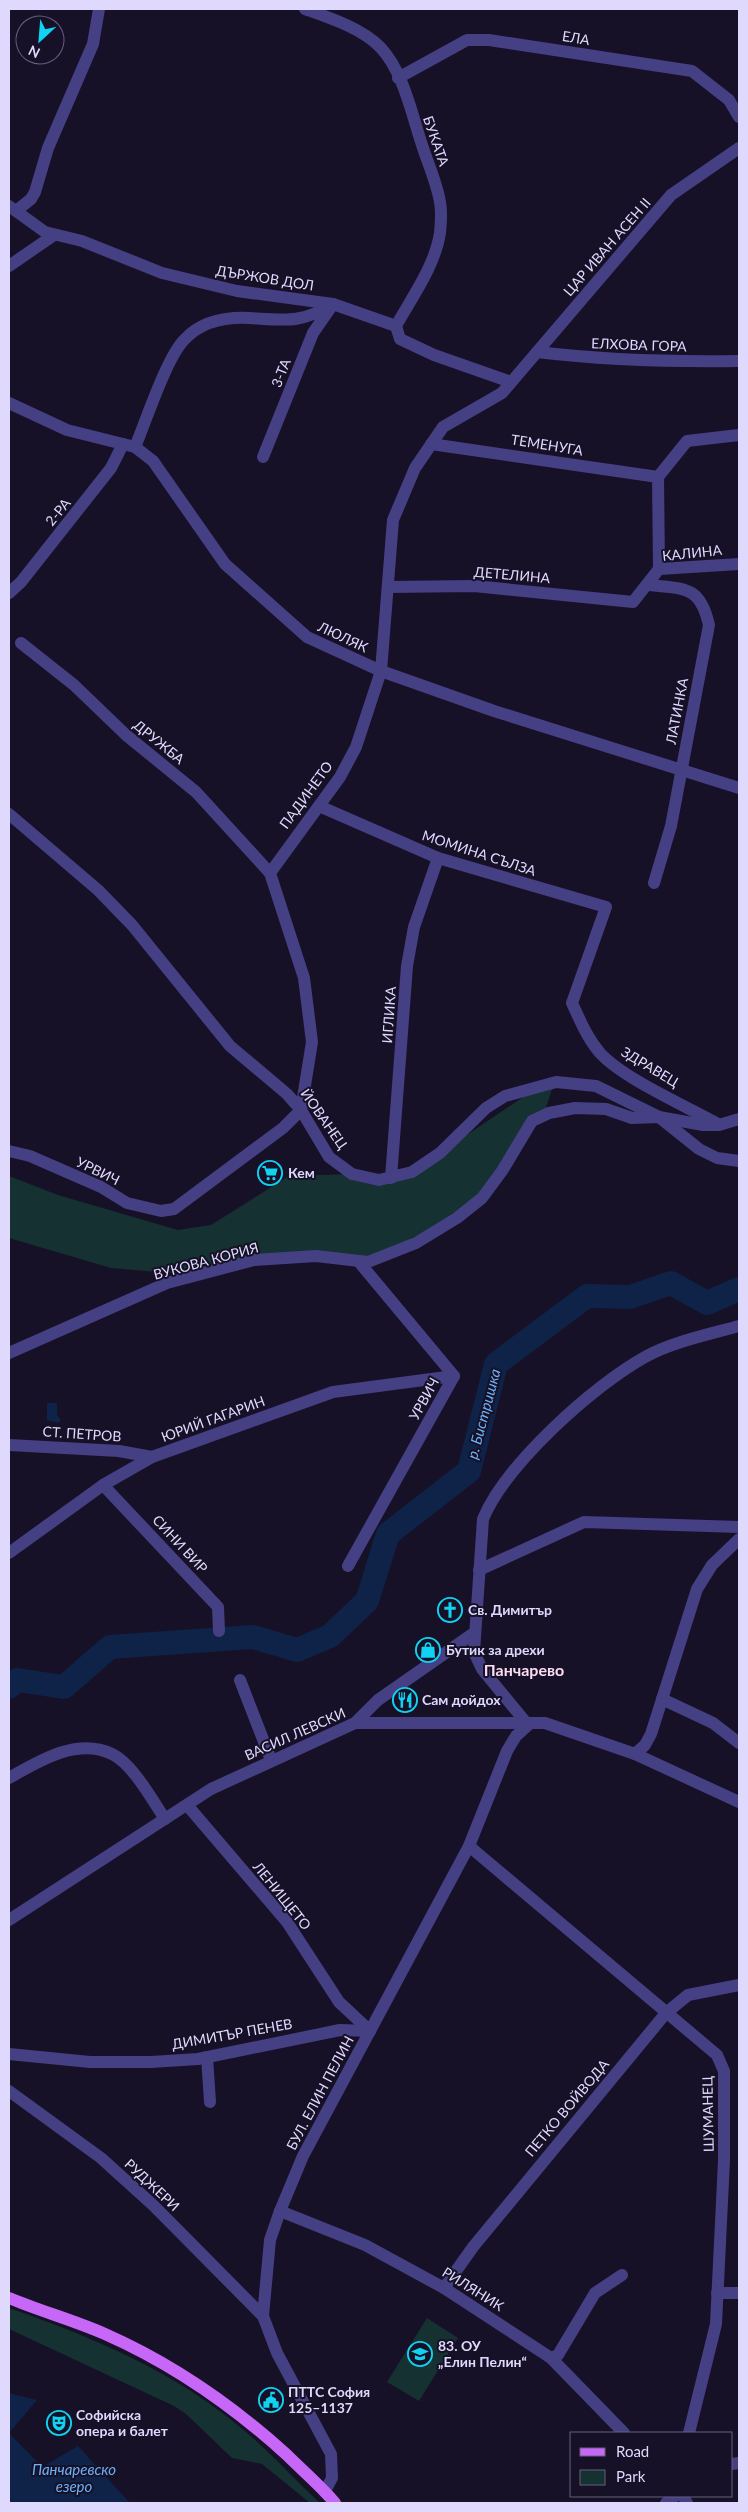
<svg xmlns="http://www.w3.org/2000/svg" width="748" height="2512" viewBox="0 0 748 2512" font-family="Lato,sans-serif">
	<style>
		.green { fill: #153131 }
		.water { fill: #0f2248 }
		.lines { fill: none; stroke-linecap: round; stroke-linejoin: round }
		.river { stroke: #0f2248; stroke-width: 24 }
		.minor { stroke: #453f84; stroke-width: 12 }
		.major { stroke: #c767f7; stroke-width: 12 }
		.labels { text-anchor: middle; stroke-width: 4; stroke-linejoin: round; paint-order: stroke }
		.street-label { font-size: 14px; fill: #dfdafd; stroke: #161127 }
		.poi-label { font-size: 14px; font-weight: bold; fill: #dfdafd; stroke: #161127; text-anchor: start }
		.water-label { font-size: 15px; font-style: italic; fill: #6db1f8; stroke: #161127 }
		.quarter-label { font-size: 16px; font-weight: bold; fill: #fddcef; stroke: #161127 }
	</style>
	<rect width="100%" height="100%" fill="#161127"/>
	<!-- green -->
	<g class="green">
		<path d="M553,1086L545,1111L479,1196L455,1215L368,1262L314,1254L180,1274L111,1268L9,1238V1176L58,1195L178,1230L211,1225L289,1176L352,1174L365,1177L412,1172L532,1091Z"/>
		<path d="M9,2308C93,2337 178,2373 246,2432C272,2454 295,2480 320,2503H310L262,2464L232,2458L186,2414L174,2406L9,2329Z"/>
		<path d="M427,2318L458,2338L419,2401L387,2382Z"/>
	</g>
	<!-- water -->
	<g class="water">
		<path d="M47,1403H57V1415L61,1420L58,1423L47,1420Z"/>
		<path d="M9,2393L37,2400L9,2433L42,2467L78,2446L130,2503H9Z"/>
	</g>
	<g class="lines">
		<!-- river -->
		<path class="river" d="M9,1687L17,1680L64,1687L110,1647L253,1637L297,1650L330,1636L367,1601L388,1534L469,1471L496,1364L587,1296L630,1297L671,1283L707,1303L739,1289"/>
		<!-- minor -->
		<g class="minor">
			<path d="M305,9C330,18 361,28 380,47C404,72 412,116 423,148C429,166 437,184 440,202C442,212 441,223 440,233C435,266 412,297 396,326"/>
			<path d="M398,78L467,40H489L692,71L729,100L739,117"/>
			<path d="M9,206L45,232L82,241L162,273L237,291L333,304L396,326"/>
			<path d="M16,211L31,199L35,192L48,148L93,44L99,9"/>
			<path d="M9,266L54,235"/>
			<path d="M396,326L400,339L434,355L511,382"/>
			<path d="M537,352C604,360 672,362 739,361"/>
			<path d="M9,403L67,430L135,447L153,461L225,564L307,637L381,671L494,711L739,788"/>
			<path d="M431,444L658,477L659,569"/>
			<path d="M135,447C146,421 167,356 185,339C202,321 226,317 249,318C284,320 301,324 333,304"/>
			<path d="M263,457L313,333L331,307"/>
			<path d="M658,477L687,441L739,435"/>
			<path d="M649,585C684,589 700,585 709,625L671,826L654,883"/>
			<path d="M388,587L474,586L633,602L659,569L739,564"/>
			<path d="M9,593L21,582L111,468L123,444"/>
			<path d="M21,643L74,685L126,735L196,792L270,873"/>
			<path d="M319,806L438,858L606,907L572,1003C580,1020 587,1038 600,1053C624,1079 686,1106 718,1124"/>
			<path d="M9,814L98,890L132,925L230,1046L287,1094L301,1110L329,1157L352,1174L379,1180L412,1172L440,1153L486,1108L505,1096L556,1082L596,1086L659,1117L699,1149L717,1158L739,1161"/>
			<path d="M9,1151L30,1156L101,1187L127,1203L161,1211L174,1209L283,1128L301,1110L312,1042L304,978L270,873L340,777L356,747L381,671L393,520L415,468L443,427L502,393L671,195L739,148"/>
			<path d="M391,1178L407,966L414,927L438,858"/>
			<path d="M9,1353L167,1283L254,1260L316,1256L368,1262L416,1243L457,1218L482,1198L502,1171L532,1121L549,1113L575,1108L606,1109L632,1118L659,1117L703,1125H719L739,1119"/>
			<path d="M9,1445L119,1451L152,1457"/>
			<path d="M103,1485L218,1607L219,1631"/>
			<path d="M9,1553L103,1485L152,1457L333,1392L454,1376"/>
			<path d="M348,1566L454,1376L359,1262"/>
			<path d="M479,1570L584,1522L739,1527"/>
			<path d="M240,1680L271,1760"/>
			<path d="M662,1699L713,1723L739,1743"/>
			<path d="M355,1723L378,1700L474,1633"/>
			<path d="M528,1725L482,1669L474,1652L483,1519C506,1464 593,1386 645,1357C672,1342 710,1334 739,1326"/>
			<path d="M635,1754L645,1745L651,1734L697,1589L712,1565L739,1539"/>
			<path d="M9,1778C39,1761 77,1737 112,1754C132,1763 153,1801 165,1819"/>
			<path d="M187,1805L287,1922L339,2002L370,2031"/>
			<path d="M469,1846L717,2055L724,2071V2161L716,2324L689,2433"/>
			<path d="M9,1920L211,1789L355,1723H545L635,1754L739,1802"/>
			<path d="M9,2054L90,2062H151L198,2059L340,2030L370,2031"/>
			<path d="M207,2057L210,2102"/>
			<path d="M9,2091L101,2158L153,2205L263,2316"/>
			<path d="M280,2211L365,2245L444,2288L551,2358L624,2433"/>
			<path d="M444,2288L473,2247L666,2013L688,1995L739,1985"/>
			<path d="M717,2293H739"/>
			<path d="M551,2358L558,2355L595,2293L622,2275"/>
			<path d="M732,2464L739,2463"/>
			<path d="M325,2491L332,2478L331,2454L277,2353L263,2316L270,2240L280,2211L303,2156L469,1846L507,1751L516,1736L528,1725"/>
			<path d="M683,2496L687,2503"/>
			<path d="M666,2503L675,2496"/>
		</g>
		<!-- major -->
		<path class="major" d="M9,2298C40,2311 73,2320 105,2334C173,2364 232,2405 287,2455C303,2471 321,2486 335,2503"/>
	</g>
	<!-- icons -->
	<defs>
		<symbol id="supermarket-ring" viewBox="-11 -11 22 22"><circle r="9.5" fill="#161127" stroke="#10d2f3" stroke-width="1.5"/><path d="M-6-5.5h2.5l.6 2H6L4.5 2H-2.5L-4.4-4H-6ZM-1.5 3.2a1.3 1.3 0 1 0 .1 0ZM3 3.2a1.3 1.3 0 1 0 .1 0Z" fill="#10d2f3"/></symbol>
		<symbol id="church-ring" viewBox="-11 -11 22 22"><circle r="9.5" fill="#161127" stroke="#10d2f3" stroke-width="1.5"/><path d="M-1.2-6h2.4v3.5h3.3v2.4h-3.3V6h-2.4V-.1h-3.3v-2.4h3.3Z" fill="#10d2f3"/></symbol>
		<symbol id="shop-ring" viewBox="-11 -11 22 22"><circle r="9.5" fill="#161127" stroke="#10d2f3" stroke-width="1.5"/><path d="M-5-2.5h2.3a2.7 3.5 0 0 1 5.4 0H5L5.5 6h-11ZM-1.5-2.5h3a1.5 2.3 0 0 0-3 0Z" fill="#10d2f3"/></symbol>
		<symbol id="restaurant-ring" viewBox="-11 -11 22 22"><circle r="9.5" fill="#161127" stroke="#10d2f3" stroke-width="1.5"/><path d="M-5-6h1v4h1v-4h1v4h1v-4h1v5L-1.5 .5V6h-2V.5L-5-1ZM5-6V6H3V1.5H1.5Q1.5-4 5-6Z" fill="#10d2f3"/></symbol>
		<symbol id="school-ring" viewBox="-11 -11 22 22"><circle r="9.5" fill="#161127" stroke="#10d2f3" stroke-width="1.5"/><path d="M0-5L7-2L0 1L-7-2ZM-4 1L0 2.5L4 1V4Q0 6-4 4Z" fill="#10d2f3"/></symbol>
		<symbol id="civic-ring" viewBox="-11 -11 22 22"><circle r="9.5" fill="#161127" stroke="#10d2f3" stroke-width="1.5"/><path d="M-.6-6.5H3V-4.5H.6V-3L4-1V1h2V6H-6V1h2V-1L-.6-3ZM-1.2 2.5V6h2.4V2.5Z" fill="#10d2f3"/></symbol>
		<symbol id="theatre-ring" viewBox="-11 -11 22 22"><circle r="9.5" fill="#161127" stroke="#10d2f3" stroke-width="1.5"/><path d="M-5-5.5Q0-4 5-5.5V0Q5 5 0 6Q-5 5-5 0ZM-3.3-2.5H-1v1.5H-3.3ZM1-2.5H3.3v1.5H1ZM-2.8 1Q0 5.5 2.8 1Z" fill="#10d2f3"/></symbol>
	</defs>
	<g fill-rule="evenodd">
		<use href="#supermarket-ring" x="256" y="1159" width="28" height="28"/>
		<use href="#church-ring" x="436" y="1596" width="28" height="28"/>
		<use href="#shop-ring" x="414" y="1636" width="28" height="28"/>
		<use href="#restaurant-ring" x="391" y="1686" width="28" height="28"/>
		<use href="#school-ring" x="406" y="2340" width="28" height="28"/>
		<use href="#civic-ring" x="257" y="2386" width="28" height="28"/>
		<use href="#theatre-ring" x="45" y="2409" width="28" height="28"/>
	</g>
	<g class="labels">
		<!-- street labels -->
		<g class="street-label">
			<text transform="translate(576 38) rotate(9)" y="5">ЕЛА</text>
			<text transform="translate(436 141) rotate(71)" y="5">БУКАТА</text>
			<text transform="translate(607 247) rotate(-49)" y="5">ЦАР ИВАН АСЕН II</text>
			<text transform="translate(265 278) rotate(9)" y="5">ДЪРЖОВ ДОЛ</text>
			<text transform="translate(639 345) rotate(2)" y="5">ЕЛХОВА ГОРА</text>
			<text transform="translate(281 373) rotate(-68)" y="5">3-ТА</text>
			<text transform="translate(547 445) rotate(9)" y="5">ТЕМЕНУГА</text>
			<text transform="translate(58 512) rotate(-51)" y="5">2-РА</text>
			<text transform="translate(692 553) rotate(-6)" y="5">КАЛИНА</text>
			<text transform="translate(512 575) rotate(5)" y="5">ДЕТЕЛИНА</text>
			<text transform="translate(343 637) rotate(25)" y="5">ЛЮЛЯК</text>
			<text transform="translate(677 711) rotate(-79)" y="5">ЛАТИНКА</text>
			<text transform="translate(159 742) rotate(39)" y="5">ДРУЖБА</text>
			<text transform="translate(306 795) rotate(-54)" y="5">ПАДИНЕТО</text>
			<text transform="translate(479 853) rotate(18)" y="5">МОМИНА СЪЛЗА</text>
			<text transform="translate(389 1015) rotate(-86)" y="5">ИГЛИКА</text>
			<text transform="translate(650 1067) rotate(31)" y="5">ЗДРАВЕЦ</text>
			<text transform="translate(324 1119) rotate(55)" y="5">ЙОВАНЕЦ</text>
			<text transform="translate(98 1171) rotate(26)" y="5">УРВИЧ</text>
			<text transform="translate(206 1261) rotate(-15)" y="5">ВУКОВА КОРИЯ</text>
			<text transform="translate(424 1399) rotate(-61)" y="5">УРВИЧ</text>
			<text transform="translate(213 1419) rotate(-20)" y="5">ЮРИЙ ГАГАРИН</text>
			<text transform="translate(82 1434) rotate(4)" y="5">СТ. ПЕТРОВ</text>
			<text transform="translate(180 1544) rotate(47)" y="5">СИНИ ВИР</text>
			<text transform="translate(295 1734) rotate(-24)" y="5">ВАСИЛ ЛЕВСКИ</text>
			<text transform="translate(282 1896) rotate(51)" y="5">ЛЕНИЩЕТО</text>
			<text transform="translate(232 2034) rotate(-10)" y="5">ДИМИТЪР ПЕНЕВ</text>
			<text transform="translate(320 2093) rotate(-62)" y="5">БУЛ. ЕЛИН ПЕЛИН</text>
			<text transform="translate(567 2108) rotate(-50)" y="5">ПЕТКО ВОЙВОДА</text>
			<text transform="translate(708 2114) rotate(-91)" y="5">ШУМАНЕЦ</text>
			<text transform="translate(152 2185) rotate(43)" y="5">РУДЖЕРИ</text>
			<text transform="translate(473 2289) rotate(32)" y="5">РИЛЯНИК</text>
		</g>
		<!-- poi labels -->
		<g class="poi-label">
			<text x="288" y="1178">Кем</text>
			<text x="468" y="1615">Св. Димитър</text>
			<text x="446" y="1655">Бутик за дрехи</text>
			<text x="422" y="1705">Сам дойдох</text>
			<text x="438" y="2351">83. ОУ<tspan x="438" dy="16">„Елин Пелин“</tspan></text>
			<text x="288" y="2397">ПТТС София<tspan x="288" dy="16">125–1137</tspan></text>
			<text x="76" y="2420">Софийска<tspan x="76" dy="16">опера и балет</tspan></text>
		</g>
		<!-- water labels -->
		<g class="water-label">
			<text transform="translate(484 1414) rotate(-75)" y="5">р. Бистришка</text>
			<text x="74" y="2475">Панчаревско<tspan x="74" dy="17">езеро</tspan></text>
		</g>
		<!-- quarter labels -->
		<g class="quarter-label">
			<text x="524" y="1676">Панчарево</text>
		</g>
	</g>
	<!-- border -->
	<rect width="748" height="2512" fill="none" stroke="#dfdafd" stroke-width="20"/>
	<!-- legend -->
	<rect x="570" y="2432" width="162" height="65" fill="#161127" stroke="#66617d"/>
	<rect x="580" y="2448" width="25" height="8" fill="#c767f7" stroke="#66617d"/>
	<text x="616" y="2457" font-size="15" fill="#dfdafd">Road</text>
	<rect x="580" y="2470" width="25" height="15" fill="#153131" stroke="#66617d"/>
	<text x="616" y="2482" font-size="15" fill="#dfdafd">Park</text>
	<!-- north arrow -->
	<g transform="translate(40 40) rotate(206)"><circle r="24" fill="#161127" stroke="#66617d"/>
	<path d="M0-4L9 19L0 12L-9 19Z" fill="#10d2f3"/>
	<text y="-8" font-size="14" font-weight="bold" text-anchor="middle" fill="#dfdafd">N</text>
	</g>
</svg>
